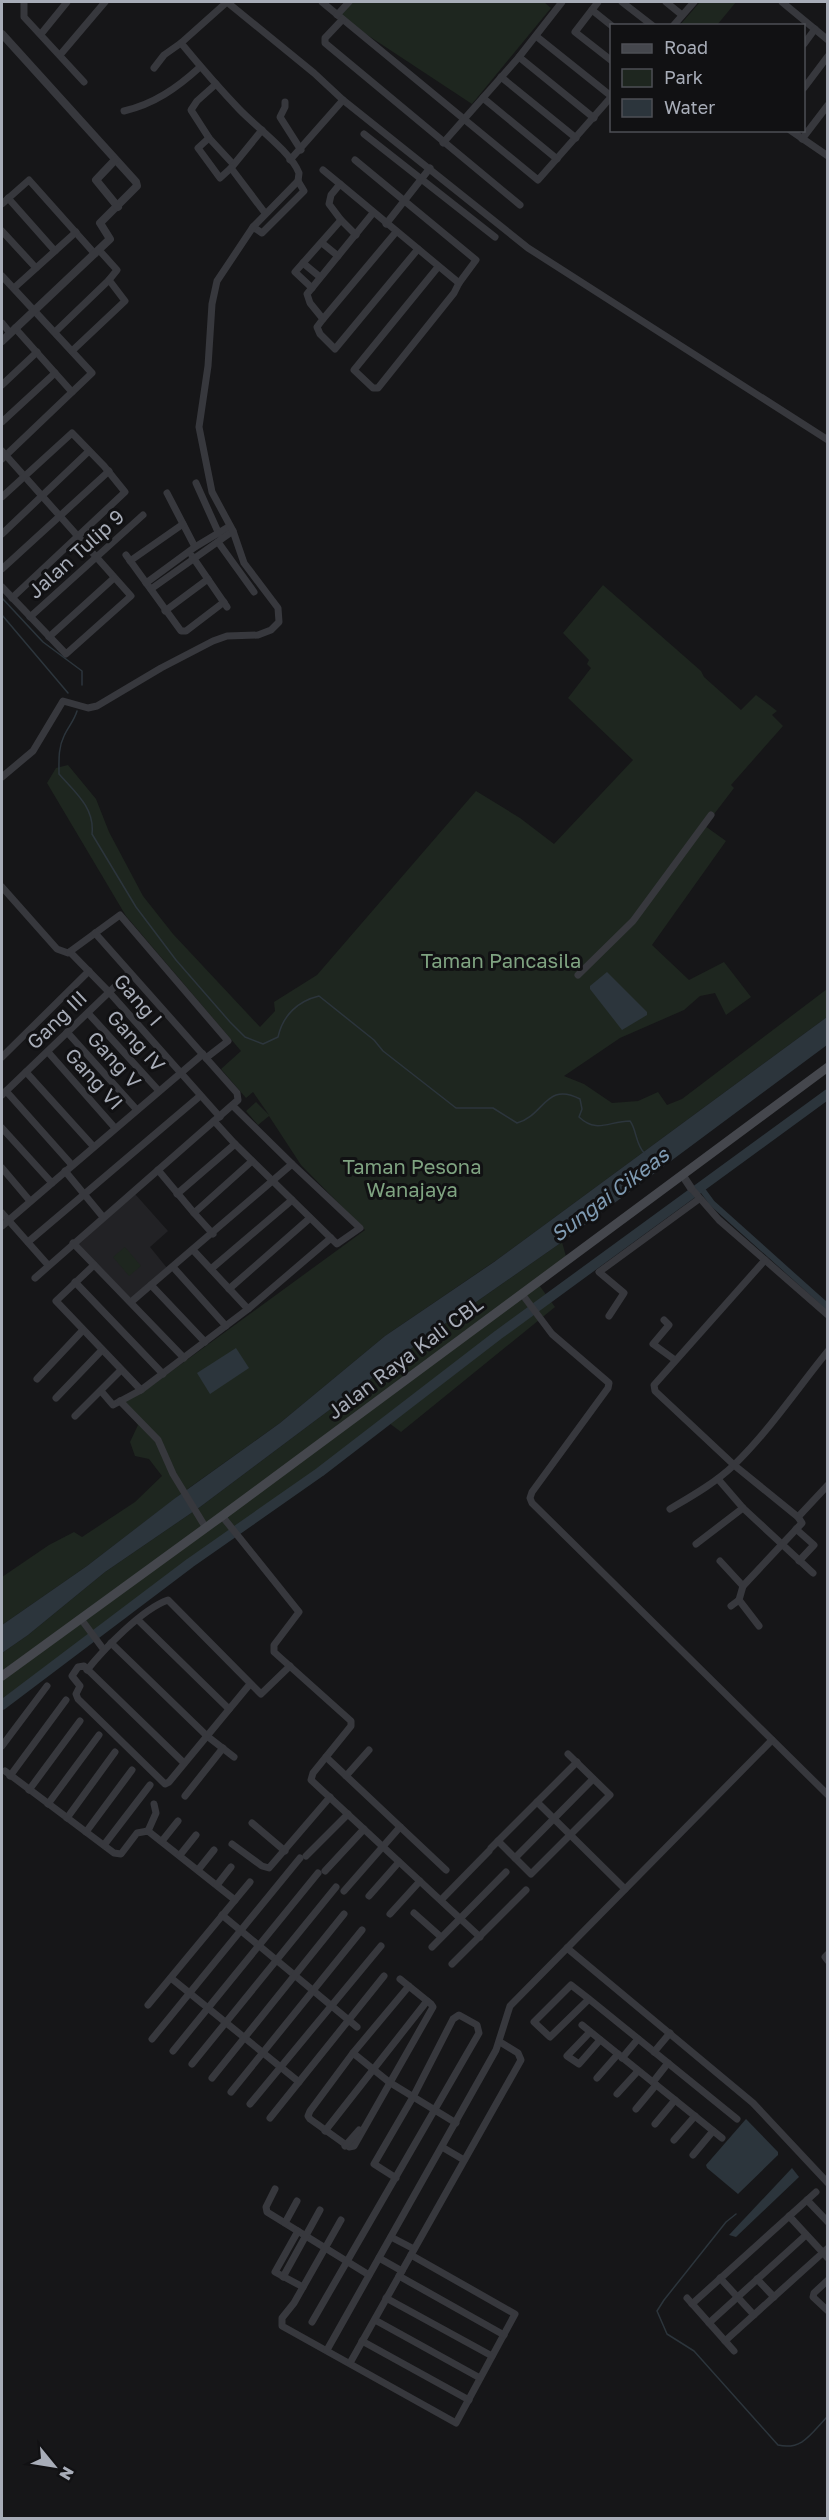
<svg xmlns="http://www.w3.org/2000/svg" width="829" height="2520" viewBox="0 0 829 2520" font-family="'Golos Text',sans-serif">
	<style>
		.built { fill: #222225 }
		.green { fill: #1e261f }
		.water { fill: #2c353c }
		.lines { fill: none; stroke-linecap: round; stroke-linejoin: round }
		.stream { stroke: #2c353c; stroke-width: 1.5 }
		.canal { stroke: #2c353c; stroke-width: 6 }
		.river { stroke: #2c353c; stroke-width: 10 }
		.minor { stroke: #37383d; stroke-width: 7 }
		.tertiary { stroke: #37383d; stroke-width: 8 }
		.secondary { stroke: #45474d; stroke-width: 9 }
		.labels { text-anchor: middle; stroke-width: 6; stroke-linejoin: round; paint-order: stroke }
		.street-label { font-size: 20px; fill: #a8adb8; stroke: #111113 }
		.park-label { font-size: 20px; fill: #7fa381; stroke: #111113 }
		.water-label { font-size: 21px; font-style: italic; fill: #7f9bb3; stroke: #111113 }
	</style>
	<rect width="100%" height="100%" fill="#161618"/>
	<!-- built -->
	<path class="built" d="M135,1194L168,1231L150,1247L167,1268L131,1298L78,1245Z"/>
	<!-- green -->
	<g class="green">
		<path d="M349,2H544L551,8L472,104L337,15Z"/>
		<path d="M700,2H736L717,25H680Z"/>
		<path d="M603,585L701,671L704,677L741,710L756,695L777,711L772,715L783,726L731,785L734,788L705,826L726,841L652,945L689,980L724,962L751,997L726,1015L715,993L700,996L684,1010L620,1038L564,1076L584,1084L612,1103L638,1101L658,1092L667,1105L682,1099L827,989V1017L498,1259L385,1336L280,1423L189,1488L87,1566L2,1625V1577L49,1545L74,1532L82,1537L135,1502L162,1476L149,1459L135,1456L130,1442L138,1425L122,1403L147,1389L365,1230L301,1165L269,1116L258,1125L246,1111L256,1102L269,1115L253,1092L246,1098L221,1069L241,1051L126,916L47,783L56,768L68,765L96,799L109,832L143,896L173,934L260,1027L275,1011L274,1002L317,975L476,791L520,818L554,844L633,760L568,698L591,668L587,664L589,660L563,633Z"/>
		<path d="M562,1242L567,1260L539,1285L555,1307L401,1432L385,1420L2,1701V1653L28,1635L105,1572L200,1507L436,1330Z"/>
		<path d="M125,1247L141,1266L129,1276L113,1257Z"/>
	</g>
	<!-- water -->
	<g class="water">
		<path d="M607,972L647,1012V1015L622,1030L590,989V986Z"/>
		<path d="M827,1017V1045L562,1242L436,1330L200,1507L105,1572L28,1635L2,1653V1625L87,1566L174,1499L280,1423L385,1336L494,1262Z"/>
		<path d="M236,1348L249,1368L210,1394L197,1373Z"/>
		<path d="M746,2119L778,2152V2155L738,2194L707,2168L706,2165Z"/>
		<path d="M792,2168L799,2177L736,2237L729,2235Z"/>
	</g>
	<g class="lines">
		<!-- stream -->
		<g class="stream">
			<path d="M2,598L43,642L82,671V685"/>
			<path d="M2,615L68,693"/>
			<path d="M77,711C74,721 68,727 64,736C58,748 59,761 59,774C75,792 95,808 92,834L136,907L176,960L230,1022L245,1037L263,1044L278,1037C283,1015 298,1001 319,996L374,1040L383,1051L456,1108H493L517,1123C544,1116 546,1081 580,1099L582,1109L579,1117C597,1134 609,1121 630,1121C637,1130 635,1144 645,1154"/>
			<path d="M736,2214L726,2222L664,2300L657,2311L667,2334L694,2351L778,2445C803,2451 812,2432 828,2416"/>
		</g>
		<!-- canal -->
		<path class="canal" d="M701,1188L712,1203L828,1307"/>
		<!-- river -->
		<path class="river" d="M2,1705L190,1563L320,1472L498,1335L828,1094"/>
		<!-- minor -->
		<g class="minor">
			<path d="M24,2V17L84,82"/>
			<path d="M227,2L314,73L343,100L528,248L828,440"/>
			<path d="M322,2L538,180L612,96"/>
			<path d="M598,2L575,32L612,61"/>
			<path d="M622,2L653,26"/>
			<path d="M666,2L682,15"/>
			<path d="M782,2L828,40"/>
			<path d="M592,10L612,26"/>
			<path d="M337,15L349,2"/>
			<path d="M342,20L325,38V43L520,205"/>
			<path d="M673,26L694,2"/>
			<path d="M41,34L67,2"/>
			<path d="M536,36L611,96"/>
			<path d="M804,44L815,29"/>
			<path d="M60,55L105,2"/>
			<path d="M519,57L594,118"/>
			<path d="M154,68L164,55L181,43"/>
			<path d="M501,77L576,138"/>
			<path d="M216,84L197,101L191,110L209,138L233,164"/>
			<path d="M804,88L828,56"/>
			<path d="M483,98L557,159"/>
			<path d="M285,102V107L280,117L301,150"/>
			<path d="M124,111C154,104 177,88 200,67"/>
			<path d="M790,130L828,156"/>
			<path d="M364,134L495,237"/>
			<path d="M209,138L198,148L220,178L231,168L262,130"/>
			<path d="M802,139L828,105"/>
			<path d="M443,143L519,57L562,2"/>
			<path d="M290,160L343,100"/>
			<path d="M355,160L476,260L459,283L454,293L378,388H373L354,370L438,267"/>
			<path d="M231,168L265,213"/>
			<path d="M323,170L340,184"/>
			<path d="M8,198L55,251"/>
			<path d="M2,204L29,180L95,254"/>
			<path d="M373,213L307,294L310,303L323,319L317,327L320,334L335,349L418,249"/>
			<path d="M386,224L430,168"/>
			<path d="M253,227L262,233L304,191L298,181"/>
			<path d="M2,231L36,268"/>
			<path d="M356,235L341,220L329,204L331,195L340,184L459,283"/>
			<path d="M322,243L338,256"/>
			<path d="M303,263L320,277"/>
			<path d="M2,276L92,373L2,459"/>
			<path d="M14,288L76,232"/>
			<path d="M312,288L295,272L341,220"/>
			<path d="M323,319L396,232"/>
			<path d="M2,323L10,333"/>
			<path d="M15,328L72,392"/>
			<path d="M55,332L109,280"/>
			<path d="M72,351L125,301L109,280L117,270L99,250"/>
			<path d="M2,385L37,352"/>
			<path d="M2,422L55,373"/>
			<path d="M2,451L131,596L66,654L2,587"/>
			<path d="M196,483L219,534"/>
			<path d="M167,493L195,547"/>
			<path d="M2,497L72,433L104,466L125,492L12,598"/>
			<path d="M2,534L89,451"/>
			<path d="M218,542L254,592"/>
			<path d="M126,555L181,631H186L224,602"/>
			<path d="M192,556L227,607"/>
			<path d="M130,561L183,524"/>
			<path d="M2,569L109,471"/>
			<path d="M146,583L195,547L230,526"/>
			<path d="M151,589L233,531"/>
			<path d="M165,611L208,579"/>
			<path d="M30,617L143,515"/>
			<path d="M49,637L114,578"/>
			<path d="M2,777L33,751L63,701L88,708L97,706L161,668L213,641L227,636L258,635L271,630L279,622L278,608L244,563L233,531L212,492L199,427L208,366L212,304L217,281L253,227L298,181L299,173C291,152 255,126 239,109C219,88 200,66 181,43L227,2"/>
			<path d="M2,887L57,949L68,953L120,915L228,1041L206,1058"/>
			<path d="M70,952L109,992L220,1117"/>
			<path d="M578,975L633,921L711,815"/>
			<path d="M88,1013L159,1091"/>
			<path d="M67,1032L137,1110"/>
			<path d="M48,1052L115,1128"/>
			<path d="M2,1057L89,971"/>
			<path d="M26,1072L93,1146"/>
			<path d="M6,1091L71,1164"/>
			<path d="M2,1095L129,973"/>
			<path d="M214,1121L235,1144L337,1244L360,1228L292,1164"/>
			<path d="M2,1128L52,1183L203,1054"/>
			<path d="M2,1168L30,1201"/>
			<path d="M158,1170L194,1213L252,1161"/>
			<path d="M65,1171L103,1217"/>
			<path d="M691,1188L719,1220L828,1315"/>
			<path d="M177,1194L235,1144"/>
			<path d="M2,1213L48,1265"/>
			<path d="M194,1213L213,1234"/>
			<path d="M2,1226L52,1183"/>
			<path d="M28,1242L200,1096"/>
			<path d="M73,1243L184,1358"/>
			<path d="M193,1250L248,1309"/>
			<path d="M94,1265L56,1301L141,1390L248,1309L331,1238"/>
			<path d="M173,1267L226,1326"/>
			<path d="M211,1269L292,1200"/>
			<path d="M35,1278L238,1100L237,1093L95,933"/>
			<path d="M75,1282L163,1374"/>
			<path d="M151,1285L205,1342"/>
			<path d="M229,1289L310,1218"/>
			<path d="M522,1294L552,1334L609,1383L608,1388L532,1492L530,1498L532,1503L828,1795"/>
			<path d="M131,1302L292,1164L233,1106"/>
			<path d="M609,1316L624,1293L599,1272L699,1199"/>
			<path d="M664,1320L669,1325L653,1344L675,1360"/>
			<path d="M37,1379L83,1330"/>
			<path d="M101,1391L113,1405L141,1390"/>
			<path d="M56,1398L102,1350"/>
			<path d="M120,1401L158,1440L173,1474L206,1528"/>
			<path d="M75,1416L121,1370"/>
			<path d="M718,1479L743,1508L813,1573"/>
			<path d="M670,1509C692,1496 715,1483 734,1465C769,1431 797,1389 828,1351"/>
			<path d="M222,1516L299,1612L274,1645V1652L351,1721V1726L313,1773L311,1780L480,1937"/>
			<path d="M798,1517L828,1485"/>
			<path d="M796,1529L814,1545L799,1561"/>
			<path d="M696,1544L743,1508"/>
			<path d="M720,1561L743,1586"/>
			<path d="M739,1600L759,1626"/>
			<path d="M731,1606L739,1600L743,1586L802,1523L798,1517L734,1465L655,1391L654,1385L765,1260"/>
			<path d="M81,1619L104,1650"/>
			<path d="M138,1620L229,1709"/>
			<path d="M111,1643L207,1736L234,1757"/>
			<path d="M87,1670C104,1649 142,1609 168,1600L261,1694L290,1666"/>
			<path d="M2,1746L47,1686"/>
			<path d="M326,1757L446,1870"/>
			<path d="M184,1763L84,1666L78,1667L72,1676L80,1686L76,1694L78,1699L165,1784L169,1782L250,1684"/>
			<path d="M5,1771L114,1853L121,1854L137,1833L148,1831L235,1900"/>
			<path d="M10,1776L66,1700"/>
			<path d="M346,1776L369,1750"/>
			<path d="M29,1790L80,1721"/>
			<path d="M185,1796L223,1748"/>
			<path d="M537,1802L625,1889"/>
			<path d="M48,1804L99,1735"/>
			<path d="M67,1818L115,1752"/>
			<path d="M252,1823L285,1851"/>
			<path d="M148,1831L156,1813L154,1804"/>
			<path d="M86,1832L132,1770"/>
			<path d="M162,1841L178,1821"/>
			<path d="M498,1841L531,1874L610,1795L568,1754"/>
			<path d="M232,1844L262,1866L269,1868L330,1797"/>
			<path d="M104,1845L150,1785"/>
			<path d="M491,1848L577,1762"/>
			<path d="M180,1855L196,1835"/>
			<path d="M306,1856L348,1814"/>
			<path d="M515,1858L593,1779"/>
			<path d="M198,1870L214,1850"/>
			<path d="M325,1871L364,1829"/>
			<path d="M217,1885L231,1867"/>
			<path d="M344,1891L400,1827"/>
			<path d="M369,1896L399,1862"/>
			<path d="M441,1900L489,1851"/>
			<path d="M414,1913L441,1937"/>
			<path d="M390,1914L420,1881"/>
			<path d="M222,1915L357,2027"/>
			<path d="M432,1947L506,1872"/>
			<path d="M567,1948L753,2103L828,2183"/>
			<path d="M828,1954L825,1957L828,1961"/>
			<path d="M452,1964L526,1890"/>
			<path d="M171,1978L299,2082"/>
			<path d="M400,1979L431,2004L433,2007L354,2146L349,2147L310,2119L308,2116L310,2111L353,2053L409,1986"/>
			<path d="M589,1999L550,2037L534,2022L571,1985L589,1999L737,2119"/>
			<path d="M148,2005L250,1882"/>
			<path d="M582,2025L722,2138"/>
			<path d="M590,2032L567,2056L579,2064L600,2040"/>
			<path d="M152,2039L300,1858"/>
			<path d="M173,2051L318,1873"/>
			<path d="M654,2052L670,2033"/>
			<path d="M353,2053L389,2082L456,2123"/>
			<path d="M622,2058L638,2039"/>
			<path d="M192,2064L336,1887"/>
			<path d="M212,2078L344,1914"/>
			<path d="M597,2078L618,2054"/>
			<path d="M653,2082L668,2063"/>
			<path d="M231,2092L362,1930"/>
			<path d="M617,2094L638,2071"/>
			<path d="M250,2104L381,1946"/>
			<path d="M636,2109L656,2085"/>
			<path d="M270,2118L384,1976"/>
			<path d="M655,2124L675,2100"/>
			<path d="M325,2131L427,2001"/>
			<path d="M674,2140L695,2116"/>
			<path d="M345,2146L359,2130"/>
			<path d="M442,2147L464,2160"/>
			<path d="M693,2155L713,2131"/>
			<path d="M275,2189L266,2207L267,2212L369,2275"/>
			<path d="M807,2200L828,2222"/>
			<path d="M789,2216L828,2258"/>
			<path d="M341,2220L294,2303L282,2318V2326L456,2423L515,2314L411,2255"/>
			<path d="M285,2223L297,2201"/>
			<path d="M298,2231L275,2272L303,2287"/>
			<path d="M391,2237L414,2249"/>
			<path d="M379,2258L402,2271"/>
			<path d="M399,2276L504,2335"/>
			<path d="M283,2277L320,2210"/>
			<path d="M720,2278L754,2315"/>
			<path d="M757,2279L774,2297"/>
			<path d="M828,2280L814,2293L813,2297L828,2311"/>
			<path d="M386,2298L492,2356"/>
			<path d="M687,2298L734,2351"/>
			<path d="M692,2304L816,2192"/>
			<path d="M375,2320L480,2378"/>
			<path d="M312,2322L479,2033L477,2025L459,2015L453,2019L413,2097L374,2164L396,2178"/>
			<path d="M709,2323L806,2235"/>
			<path d="M362,2341L469,2400"/>
			<path d="M725,2341L828,2248"/>
			<path d="M327,2350L496,2050L510,2006L772,1740"/>
			<path d="M350,2363L521,2060L518,2053L500,2042"/>
		</g>
		<!-- tertiary -->
		<g class="tertiary">
			<path d="M2,34L136,182L137,186L100,223L110,239L2,341"/>
			<path d="M115,160L96,180L118,207"/>
			<path d="M683,1176L691,1188"/>
		</g>
		<!-- secondary -->
		<path class="secondary" d="M2,1676L222,1516L828,1067"/>
	</g>
	<g class="labels">
		<!-- street labels -->
		<g class="street-label">
			<text transform="translate(76 554) rotate(-42)" y="7">Jalan Tulip 9</text>
			<text transform="translate(138 1000) rotate(49)" y="7">Gang I</text>
			<text transform="translate(57 1020) rotate(-44)" y="7">Gang III</text>
			<text transform="translate(136 1041) rotate(48)" y="7">Gang IV</text>
			<text transform="translate(114 1060) rotate(48)" y="7">Gang V</text>
			<text transform="translate(94 1079) rotate(48)" y="7">Gang VI</text>
			<text transform="translate(405 1358) rotate(-37)" y="7">Jalan Raya Kali CBL</text>
		</g>
		<!-- park labels -->
		<g class="park-label">
			<text x="501" y="968">Taman Pancasila</text>
			<text x="412" y="1174">Taman Pesona<tspan x="412" dy="23">Wanajaya</tspan></text>
		</g>
		<!-- water labels -->
		<g class="water-label">
			<text transform="translate(610 1195) rotate(-37)" y="7">Sungai Cikeas</text>
		</g>
	</g>
	<!-- border -->
	<rect width="829" height="2520" fill="none" stroke="#a8adb8" stroke-width="6"/>
	<!-- legend -->
	<rect x="610" y="24" width="195" height="108" fill="#111113" stroke="#4d4f55" stroke-width="1.5"/>
	<rect x="622" y="44" width="30" height="9" fill="#45474d" stroke="#4d4f55" stroke-width="1.5"/>
	<text x="664" y="54" font-size="18" fill="#a8adb8">Road</text>
	<rect x="622" y="69" width="30" height="18" fill="#1e261f" stroke="#4d4f55" stroke-width="1.5"/>
	<text x="664" y="84" font-size="18" fill="#a8adb8">Park</text>
	<rect x="622" y="99" width="30" height="18" fill="#2c353c" stroke="#4d4f55" stroke-width="1.5"/>
	<text x="664" y="114" font-size="18" fill="#a8adb8">Water</text>
	<!-- north arrow -->
	<g transform="translate(54 2466) rotate(120)" stroke="#111113" stroke-width="4.5" paint-order="stroke">
	<path d="M0-4.5L10 22L0 15L-10 22Z" fill="#a8adb8"/>
	<text y="-9" font-size="16" font-weight="bold" text-anchor="middle" fill="#a8adb8">N</text>
	</g>
</svg>
